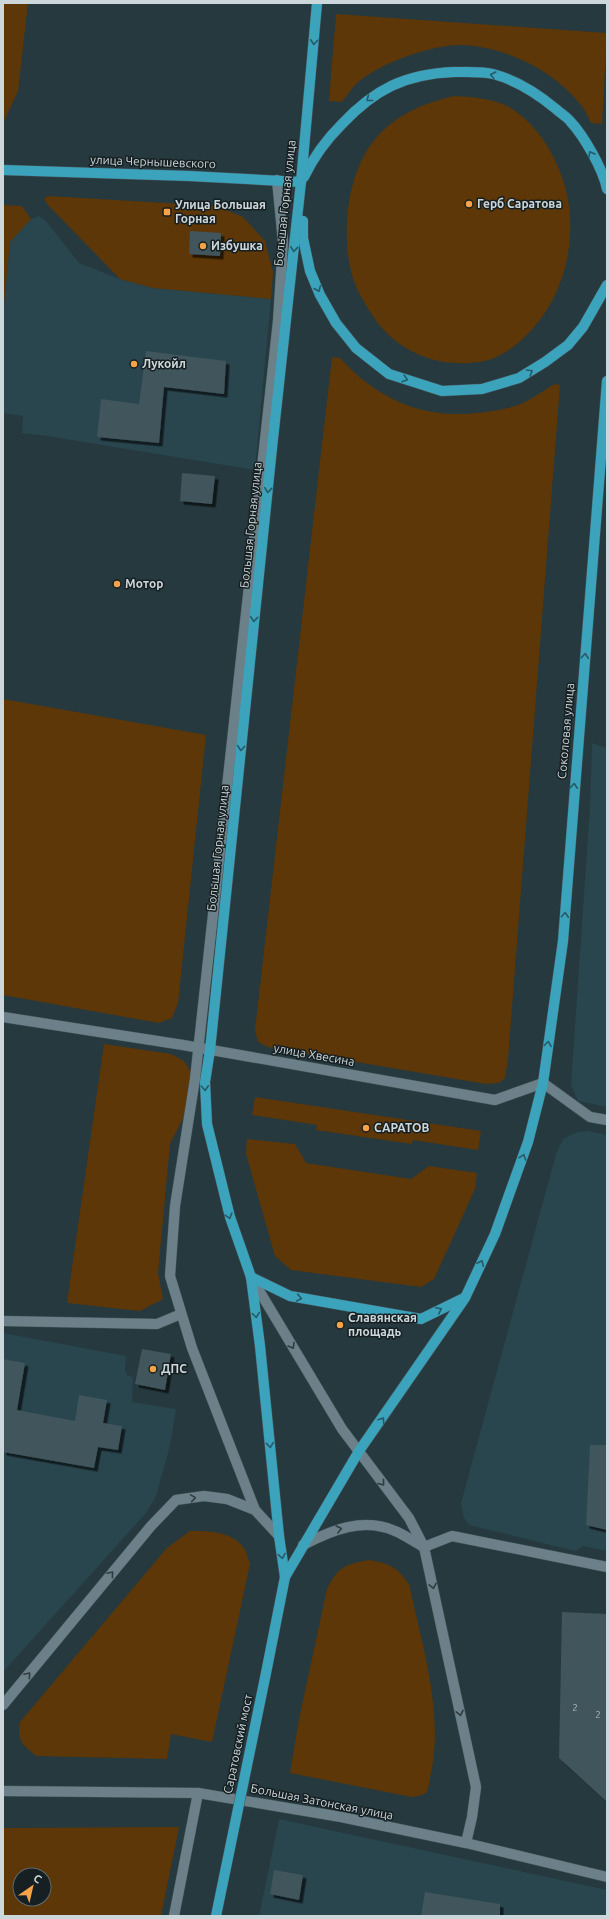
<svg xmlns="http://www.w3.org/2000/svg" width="610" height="1919" viewBox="0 0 610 1919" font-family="Ubuntu,sans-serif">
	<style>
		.built { fill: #29454e }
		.green { fill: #5d3707; fill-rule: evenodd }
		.building { fill: #40545b; filter: url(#shadow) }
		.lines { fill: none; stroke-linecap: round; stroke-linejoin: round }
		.minor-casing { stroke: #46575c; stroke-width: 11 }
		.major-casing { stroke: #46575c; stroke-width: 11 }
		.minor { stroke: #6b8088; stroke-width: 10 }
		.major { stroke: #3ba3bc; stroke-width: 10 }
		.major-bridge-casing { stroke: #46575c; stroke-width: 11; stroke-linecap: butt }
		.major-bridge { stroke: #3ba3bc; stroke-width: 10 }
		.oneway { stroke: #275a67 }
		.oneway2 { stroke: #303c40 }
		.poi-dot { fill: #f5a346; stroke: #161f21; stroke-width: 1.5 }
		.labels { text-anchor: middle; stroke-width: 3; stroke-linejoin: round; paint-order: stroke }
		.number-label { font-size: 10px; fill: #a9b6bb }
		.street-label { font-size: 12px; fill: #ccd7db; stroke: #161f21 }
		.poi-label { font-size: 12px; font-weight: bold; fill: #ccd7db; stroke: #161f21; text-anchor: start }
	</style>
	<defs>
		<filter id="shadow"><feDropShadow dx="3.5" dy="3.5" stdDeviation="0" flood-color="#0009"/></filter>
	</defs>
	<rect width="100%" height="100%" fill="#25393f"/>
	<!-- built -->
	<g class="built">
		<path d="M39,216L46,221L79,263L120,279L153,288L271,299L255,470L47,436L22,433L23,416L3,413V315L10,242L31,219Z"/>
		<path d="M592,743L607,748V1107L578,1101L571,1085L590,807Z"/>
		<path d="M588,1131L607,1135V1551L583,1546L575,1551L469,1525L464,1518L461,1503L556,1154L563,1139L577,1132Z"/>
		<path d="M3,1333L126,1356L125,1369L127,1375L133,1377L132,1402L176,1409L170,1446L156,1496L146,1513L3,1672Z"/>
		<path d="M279,1819L607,1890V1916H259Z"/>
	</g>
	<!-- green -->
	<g class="green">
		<path d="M3,3H28L18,91L4,121Z"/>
		<path d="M336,14L607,33L602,124L591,123C588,117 585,110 581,105C553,70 506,47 462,45C433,44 376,64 355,85C350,91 346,97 342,102L329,101Z"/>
		<path d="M454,96C472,97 490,98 507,106C524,115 538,131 548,147C560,168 569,192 570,217C573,266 553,317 513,347C506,352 497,358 489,360C474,364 455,364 439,361C411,355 386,338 371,313C362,299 353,284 350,267C342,226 348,171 376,138C397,114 424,103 454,96Z"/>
		<path d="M48,196L216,206L243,217L265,241L273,272L271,299L153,288L120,279L48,205L44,199Z"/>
		<path d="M3,205L22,206L31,219L10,242L3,315Z"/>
		<path d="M332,357L340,358C379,401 427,421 485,412C497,411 512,408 523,403C534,398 544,390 555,384L560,385L508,1059L505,1078L499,1083L486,1084L268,1047L258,1042L255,1030Z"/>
		<path d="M3,699L206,735L178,1003L172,1018L159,1023L3,995Z"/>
		<path d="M104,1044L171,1054L184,1061L191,1072L184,1116L170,1144L158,1273L163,1299L140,1311L67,1303Z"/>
		<path d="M255,1097L481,1131L478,1150L413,1140L412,1144L316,1130L317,1125L252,1115Z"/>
		<path d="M247,1139L295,1144L306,1163L411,1179L429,1166L477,1173L475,1189L434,1279L421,1287L291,1270L275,1256L246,1154Z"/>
		<path d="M190,1531C208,1531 231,1531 243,1547C247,1551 248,1559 250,1564L212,1742L171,1734L167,1759L36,1756C22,1744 17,1741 20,1722L167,1548Z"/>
		<path d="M368,1560C389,1563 397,1567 409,1584C422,1645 445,1716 430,1778C429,1782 429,1792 424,1794C421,1796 415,1796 412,1797L290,1773L299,1719L327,1589C338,1567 344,1565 368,1560Z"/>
		<path d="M179,1827L161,1916H3V1828ZM20,1875H44V1899H20Z"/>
	</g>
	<!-- building -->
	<g class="building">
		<path d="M190,231L221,233L220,256L189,254Z"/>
		<path d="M146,351L226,361L224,394L164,387L159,443L97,437L101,399L139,404Z"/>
		<path d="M182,473L215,476L212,504L180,501Z"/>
		<path d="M142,1349L171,1354L165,1390L135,1384Z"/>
		<path d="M3,1359L25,1363L17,1410L75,1421L79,1395L107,1400L103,1423L122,1426L118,1450L98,1447L94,1468L3,1452Z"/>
		<path d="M590,1445H607V1530L586,1525Z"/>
		<path d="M562,1612L607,1614V1802L559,1758Z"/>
		<path d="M274,1870L303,1875L299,1900L270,1894Z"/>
		<path d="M425,1892L500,1904V1916H421Z"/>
	</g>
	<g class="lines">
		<defs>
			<g id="minor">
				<path d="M3,1017L183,1045L495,1100L543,1083L590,1117L607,1120"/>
				<path d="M251,1277L342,1429L409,1518L424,1547L476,1787L472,1817L466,1843"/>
				<path d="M3,1321L157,1324L181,1314"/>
				<path d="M255,1510L192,1348L170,1276L175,1206L195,1079L278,321L283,242L277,180"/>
				<path d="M303,1545C332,1530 363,1517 395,1531C405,1535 414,1542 424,1547"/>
				<path d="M424,1547L452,1536L607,1567"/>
				<path d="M3,1705L151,1526L176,1500L204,1496L227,1499L255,1510L279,1536"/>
				<path d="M3,1791L198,1793L341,1817L466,1843L607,1877"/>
				<path d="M174,1916L198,1793"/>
			</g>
			<g id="major">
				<path d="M3,170L189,176L301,182"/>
				<path d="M304,177C314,156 326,140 342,124C375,89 405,74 454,72C466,72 481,71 493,74C516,80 538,94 556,109C560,113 566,116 570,121C584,136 603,169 607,189"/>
				<path d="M303,221V238L310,271L320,295L336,323L356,348L389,374L442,391L482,389L519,378L545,362L568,345L583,327L607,285"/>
				<path d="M251,1277L290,1296L421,1319L464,1298"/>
				<path d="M285,1577L279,1536L260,1346L251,1277L230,1217L207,1124L205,1082L210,1050L272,448L301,182L317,3"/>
				<path d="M266,1673L285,1577L359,1451L465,1298L495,1234L528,1142L543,1083L563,941L607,381"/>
			</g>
		</defs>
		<!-- minor casing -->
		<use href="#minor" class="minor-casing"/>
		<!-- major casing -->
		<use href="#major" class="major-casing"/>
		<!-- minor -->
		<use href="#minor" class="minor"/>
		<!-- major -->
		<use href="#major" class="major"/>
		<defs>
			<path id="major-bridge" d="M216,1916L266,1673"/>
		</defs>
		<!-- major-bridge casing -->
		<use href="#major-bridge" class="major-bridge-casing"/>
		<!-- major-bridge -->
		<use href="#major-bridge" class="major-bridge"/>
	</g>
	<!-- one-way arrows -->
	<defs><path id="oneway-chevron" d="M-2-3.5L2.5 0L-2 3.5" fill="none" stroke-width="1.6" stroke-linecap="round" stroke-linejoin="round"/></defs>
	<g class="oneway">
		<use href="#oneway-chevron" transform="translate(314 42) rotate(95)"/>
		<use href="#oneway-chevron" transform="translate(493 75) rotate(-166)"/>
		<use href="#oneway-chevron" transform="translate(369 99) rotate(142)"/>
		<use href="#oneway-chevron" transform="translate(591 154) rotate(-119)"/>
		<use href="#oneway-chevron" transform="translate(294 249) rotate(96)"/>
		<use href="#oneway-chevron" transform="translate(318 289) rotate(67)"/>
		<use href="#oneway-chevron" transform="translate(530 372) rotate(-31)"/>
		<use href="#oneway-chevron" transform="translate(405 379) rotate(17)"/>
		<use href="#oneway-chevron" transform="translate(268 490) rotate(96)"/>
		<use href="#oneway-chevron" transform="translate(254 619) rotate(96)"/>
		<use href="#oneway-chevron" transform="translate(585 656) rotate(-85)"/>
		<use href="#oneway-chevron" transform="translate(241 748) rotate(96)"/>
		<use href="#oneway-chevron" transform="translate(574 786) rotate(-86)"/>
		<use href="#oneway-chevron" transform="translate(565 915) rotate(-86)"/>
		<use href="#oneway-chevron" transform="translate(548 1044) rotate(-82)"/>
		<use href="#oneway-chevron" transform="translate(205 1088) rotate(87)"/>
		<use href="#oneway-chevron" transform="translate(523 1157) rotate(-71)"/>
		<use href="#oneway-chevron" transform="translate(229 1216) rotate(74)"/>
		<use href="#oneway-chevron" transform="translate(481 1263) rotate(-65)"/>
		<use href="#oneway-chevron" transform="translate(299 1298) rotate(10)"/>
		<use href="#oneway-chevron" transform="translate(439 1310) rotate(-26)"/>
		<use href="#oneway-chevron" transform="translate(256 1315) rotate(82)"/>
		<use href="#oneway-chevron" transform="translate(382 1420) rotate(-56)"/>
		<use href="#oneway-chevron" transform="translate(270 1445) rotate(84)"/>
		<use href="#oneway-chevron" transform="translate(282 1556) rotate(81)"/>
	</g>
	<g class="oneway2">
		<use href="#oneway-chevron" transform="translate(292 1346) rotate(59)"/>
		<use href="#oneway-chevron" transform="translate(382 1483) rotate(52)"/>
		<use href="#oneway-chevron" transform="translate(193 1498) rotate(-9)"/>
		<use href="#oneway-chevron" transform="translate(339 1529) rotate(-14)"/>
		<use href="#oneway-chevron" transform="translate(111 1574) rotate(-50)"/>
		<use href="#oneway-chevron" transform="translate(433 1586) rotate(78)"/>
		<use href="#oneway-chevron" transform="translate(28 1675) rotate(-50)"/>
		<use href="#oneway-chevron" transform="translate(460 1713) rotate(78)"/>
	</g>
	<!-- markers -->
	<g class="poi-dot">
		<circle cx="469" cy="204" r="4"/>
		<rect x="163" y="208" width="8" height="8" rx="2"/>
		<circle cx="203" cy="246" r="4"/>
		<circle cx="134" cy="364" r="4"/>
		<circle cx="117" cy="584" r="4"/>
		<circle cx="366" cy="1128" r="4"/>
		<circle cx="340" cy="1325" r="4"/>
		<circle cx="153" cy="1369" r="4"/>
	</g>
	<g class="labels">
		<!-- number labels -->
		<g class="number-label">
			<text x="575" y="1711">2</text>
			<text x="598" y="1718">2</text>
		</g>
		<!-- street labels -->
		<g class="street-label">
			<text transform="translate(153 162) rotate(2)" y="4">улица Чернышевского</text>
			<text transform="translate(285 203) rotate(-84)" y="4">Большая Горная улица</text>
			<text transform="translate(251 525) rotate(-84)" y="4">Большая Горная улица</text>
			<text transform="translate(566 731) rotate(-85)" y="4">Соколовая улица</text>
			<text transform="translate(218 848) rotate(-84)" y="4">Большая Горная улица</text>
			<text transform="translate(314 1055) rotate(10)" y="4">улица Хвесина</text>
			<text transform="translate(238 1744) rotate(-78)" y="4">Саратовский мост</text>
			<text transform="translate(322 1802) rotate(11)" y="4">Большая Затонская улица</text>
		</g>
		<!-- poi labels -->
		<g class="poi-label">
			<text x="477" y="208">Герб Саратова</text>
			<text x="175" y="209">Улица Большая<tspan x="175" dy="14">Горная</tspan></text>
			<text x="211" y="250">Избушка</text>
			<text x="142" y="368">Лукойл</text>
			<text x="125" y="588">Мотор</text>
			<text x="374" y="1132">САРАТОВ</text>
			<text x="348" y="1322">Славянская<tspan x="348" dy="14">площадь</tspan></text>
			<text x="161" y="1373">ДПС</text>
		</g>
	</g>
	<!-- border -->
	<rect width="610" height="1919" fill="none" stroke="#ccd7db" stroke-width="8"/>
	<!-- north arrow -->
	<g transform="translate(32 1887) rotate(34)"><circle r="19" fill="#161f21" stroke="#5f696b"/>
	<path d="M0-3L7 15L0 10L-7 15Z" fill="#f5a346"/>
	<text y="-6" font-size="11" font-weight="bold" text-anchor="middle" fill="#ccd7db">С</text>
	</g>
</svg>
